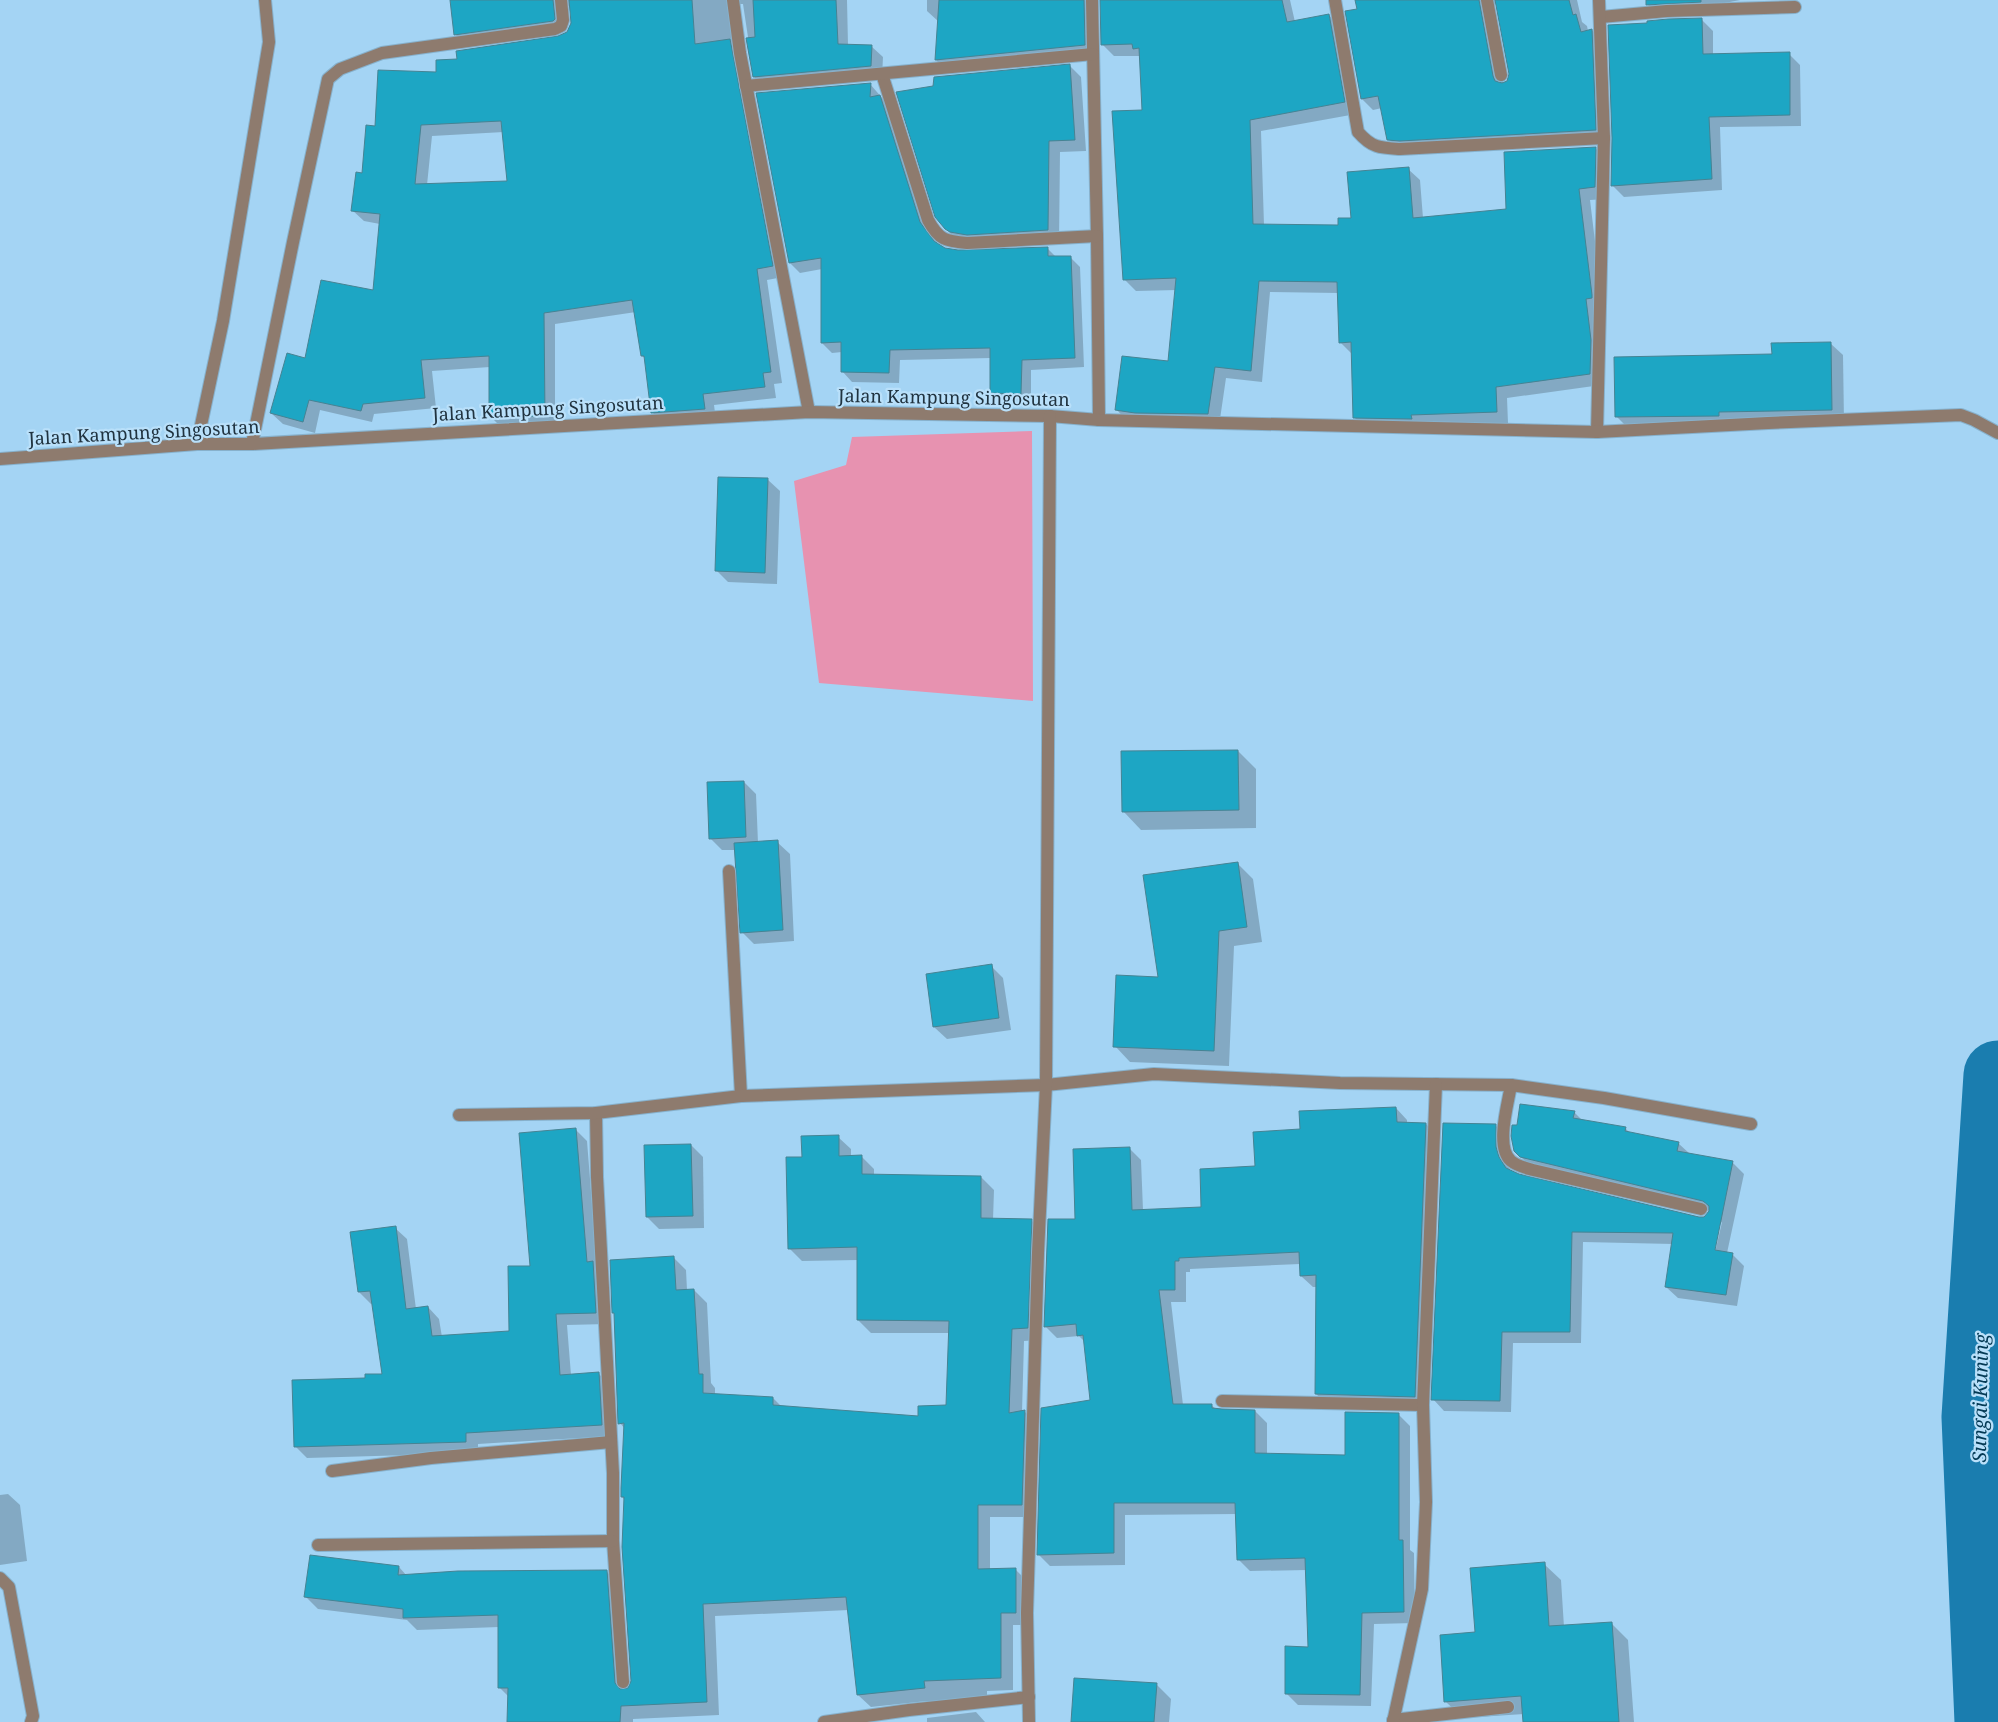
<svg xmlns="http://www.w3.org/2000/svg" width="1998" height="1722" viewBox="0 0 1998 1722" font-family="'Noto Serif',serif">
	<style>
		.green { fill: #e792b0 }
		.shadow { fill: #0003; fill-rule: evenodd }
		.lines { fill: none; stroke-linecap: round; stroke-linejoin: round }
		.river { stroke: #1a7daf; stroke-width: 69 }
		.building { fill: #1da6c4; stroke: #468393; fill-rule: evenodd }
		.minor-casing { stroke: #87b1cc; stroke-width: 14 }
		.minor { stroke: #8e7b6e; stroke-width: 12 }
		.labels { text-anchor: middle; stroke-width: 4.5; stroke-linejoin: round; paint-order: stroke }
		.street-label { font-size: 18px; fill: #203340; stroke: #b9e0fa }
		.water-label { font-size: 19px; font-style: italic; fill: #043a55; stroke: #b9e0fa }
	</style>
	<rect width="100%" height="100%" fill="#a4d4f4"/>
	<!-- green -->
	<path class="green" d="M1032,431L1033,701L819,683L794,481L846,465L852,437Z"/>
	<!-- shadow -->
	<g class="shadow">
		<path d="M451,0H847L848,45L871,46L883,57L882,77L766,88L754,77L743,4H740L737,8L783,277L767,280L782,383L774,384L776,398L714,405L716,420L664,424L652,412L646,359L642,356L636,312L555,324V427L502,428L490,416V367L432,371L436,408L374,414L372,422L320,410L315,433L283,424L271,413L306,359L374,291L380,224L364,221L352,210L376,127L437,74L458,60L556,38L571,32L572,20L571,4L564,9L566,31L564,32L466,46L455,34ZM504,132L508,182L427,185L432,136Z"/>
		<path d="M927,0H1091L1096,56L947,71L936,60L939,22L927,11Z"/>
		<path d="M1136,0H1290L1295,22L1329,15L1340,27L1356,114L1261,131L1264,225L1339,226L1352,219L1408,169L1420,180L1423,218L1508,210L1595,148L1607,159L1606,199L1590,200L1603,308L1601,385L1507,398L1508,423L1366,429L1354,417L1352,354L1340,342L1338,293L1270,292L1262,382L1226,378L1219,426L1128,422L1117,410L1170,363L1177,290L1136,291L1124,279L1143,111L1140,56H1114L1102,44Z"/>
		<path d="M1368,0H1577L1582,22L1587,26L1588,31L1592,30L1603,42L1606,141L1400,151L1389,139L1382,108L1373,110L1362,99L1359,10ZM1497,2L1510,78L1507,83H1503L1490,13V8Z"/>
		<path d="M1647,0H1740L1659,16L1647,4Z"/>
		<path d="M1701,19L1713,31V55L1789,54L1800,65L1801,126L1720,127L1722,190L1624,197L1612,185Z"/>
		<path d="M1070,66L1081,77L1086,151L1060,152L1059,242L955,238L943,226Z"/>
		<path d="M870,84L890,107L930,234L938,245L944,249L958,252L1047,248L1056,257H1070L1080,267L1084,367L1031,370V404L1001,403L991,393V358L900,360L899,383L852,382L842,371V352L832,353L822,343V269L800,273L790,263Z"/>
		<path d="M1830,343L1843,355L1844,422L1628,428L1616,416L1773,356Z"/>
		<path d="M767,479L780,491L777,584L728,582L716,570Z"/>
		<path d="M1238,751L1256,769V828L1141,830L1123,811Z"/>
		<path d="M744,782L756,794L758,843L777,842L790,854L794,941L754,944L742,932L736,850H722L710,838Z"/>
		<path d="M1238,864L1253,879L1262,942L1234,946L1229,1066L1130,1062L1115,1046Z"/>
		<path d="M991,966L1003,978L1011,1030L947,1039L934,1027Z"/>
		<path d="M1396,1108L1407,1120V1124H1426L1437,1136L1426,1408L1328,1405L1316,1394L1317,1287H1313L1301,1276L1300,1264L1190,1269V1272H1186V1302H1171L1183,1405H1211L1216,1409L1255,1411L1267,1423V1455L1346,1457L1398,1414L1410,1426V1550L1414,1553L1415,1623L1374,1624L1371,1706L1298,1705L1286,1693L1309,1648L1307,1570L1250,1571L1238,1559L1237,1514L1125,1515V1565L1050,1566L1038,1554L1092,1401L1085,1342L1079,1336L1057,1338L1045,1326L1076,1220L1129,1148L1141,1160L1143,1210L1203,1208L1256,1168L1301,1130Z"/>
		<path d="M1574,1112L1583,1121L1625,1128L1630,1133L1678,1143L1690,1154L1732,1162L1744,1174L1727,1253L1732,1254L1744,1266L1737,1306L1678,1298L1666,1287L1673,1244L1583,1242L1581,1343H1513L1511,1412L1444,1411L1433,1399L1495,1125L1507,1137V1159L1510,1170L1518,1175L1699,1218L1707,1216L1710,1211L1548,1173L1531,1167L1519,1155L1518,1126ZM1722,1222L1714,1257L1712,1256L1718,1225Z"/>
		<path d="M575,1129L587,1141L597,1267L607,1324L567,1325L571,1375L599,1374L611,1386L614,1436L478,1444V1453L307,1458L295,1446L366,1379L383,1375L373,1303L371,1304L359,1292L395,1228L407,1239L416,1309L428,1307L439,1319L442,1337L510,1332Z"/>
		<path d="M838,1137L851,1149V1157L861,1156L874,1169V1175L981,1177L994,1190L993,1220H1031L1044,1233L1040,1340L1024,1341L1022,1412H1025L1037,1424L1034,1517H990V1570L1015,1569L1028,1582V1625H1013V1690L987,1691V1707L938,1712L927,1701L871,1707L858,1695L849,1610L715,1616L719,1715L633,1719V1722H509V1697L499,1687V1627L417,1630L407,1620L318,1609L305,1596L399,1567L407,1576L606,1571L619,1584L627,1692L632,1682L625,1500L622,1497L625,1429L620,1423L673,1257L686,1270L687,1290H694L707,1303L711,1383L715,1388V1395L773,1398L782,1407L920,1417L948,1406L950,1333H871L858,1320V1260L802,1261L789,1248L803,1158Z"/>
		<path d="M691,1145L703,1157L704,1228L659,1229L647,1217Z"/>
		<path d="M8,1494L20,1505L27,1561L0,1565V1495Z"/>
		<path d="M1544,1564L1561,1580L1564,1627L1611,1623L1628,1640L1634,1722H1524V1714L1463,1718L1446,1702L1477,1633Z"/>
		<path d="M1157,1685L1171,1699L1169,1722H1072Z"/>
		<path d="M976,1712L985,1722H927V1718Z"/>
	</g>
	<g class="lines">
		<!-- river -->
		<path class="river" d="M1989,1722L1976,1417L1998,1075"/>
	</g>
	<!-- building -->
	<g class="building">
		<path d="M450,0H553L555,19L553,21L454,35Z"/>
		<path d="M569,0H692L695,44L730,39L773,266L757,269L771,372L763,373L765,387L703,394L705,409L651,413L644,356H641L632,300L544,313L545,416L489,417V356L421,360L425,398L363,404L361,411L309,400L303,422L270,413L287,353L305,358L321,280L373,290L380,214L351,211L356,172L362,173L366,125L375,126L378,70L436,72V60L457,59L456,51L558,36L567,32L571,23ZM501,121L507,181L415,184L421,125Z"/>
		<path d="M753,0H836L838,44L872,45L871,66L753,77L746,38L755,37Z"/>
		<path d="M939,0H1084L1085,45L935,60Z"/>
		<path d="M1100,0H1282L1287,22L1329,14L1345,102L1250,120L1253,224L1338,225V218H1351L1347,172L1409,167L1413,218L1506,209L1504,152L1596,147L1595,187L1579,189L1592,295V298L1586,299L1591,340L1590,374L1496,387L1497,412L1411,415L1412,419L1353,418L1351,342L1339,343L1337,282L1259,281L1251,371L1215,367L1208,414L1135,413L1115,410L1122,356L1168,361L1176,278L1123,280L1112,111L1142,110L1139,48L1133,49L1132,44L1101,45Z"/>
		<path d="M1355,0H1479L1493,76L1495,81L1502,83L1507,81L1509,74L1495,0H1569L1573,15L1576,14L1581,32L1592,29L1596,130L1400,141L1387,140L1378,96L1361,99L1345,11L1357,9Z"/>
		<path d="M1646,0H1701V2L1646,5Z"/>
		<path d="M1702,18L1703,54L1790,52V115L1709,117L1712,179L1611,186L1612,138L1608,25L1647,23V21L1668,19Z"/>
		<path d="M1070,64L1075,140L1049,141L1048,230L967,235L950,232L945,229L935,217L896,92L933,86L934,77Z"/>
		<path d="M871,83L870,97L880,95L920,222L934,241L945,248L958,250L1048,247V256H1071L1075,358L1022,360L1021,394L990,393V348L890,350L889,373L841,372V342L821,343V258L789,263L756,93Z"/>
		<path d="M1831,342L1832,410L1719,412V416L1615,417L1614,357L1772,354L1771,343Z"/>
		<path d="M718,477L768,478L765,573L715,571Z"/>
		<path d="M1238,750L1239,810L1122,812L1121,751Z"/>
		<path d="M744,781L746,837L709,839L707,782Z"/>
		<path d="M778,840L783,930L740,933L734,843Z"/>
		<path d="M1238,862L1247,927L1219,931L1214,1051L1113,1047L1116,975L1158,977L1143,875Z"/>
		<path d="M992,964L999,1018L933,1027L926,974Z"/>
		<path d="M1520,1104L1575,1111L1573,1118L1626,1127L1625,1131L1679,1142L1677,1151L1733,1161L1715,1250L1733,1253L1726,1295L1665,1287L1673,1233L1572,1232L1570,1332H1502L1500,1401L1431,1400L1443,1123L1496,1124V1147L1499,1157L1506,1168L1519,1174L1699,1217H1704L1709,1211V1206L1703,1201L1520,1157L1514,1151L1511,1136L1512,1125H1517Z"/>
		<path d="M1396,1107L1397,1122L1426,1123L1415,1397L1315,1394L1316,1275L1300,1276L1299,1252L1179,1258V1261H1175V1290H1159L1173,1404H1212V1408L1222,1409L1255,1410V1453L1345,1455V1412L1399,1413V1540H1403L1404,1612L1362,1613L1360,1695L1285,1694V1646L1308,1647L1305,1558L1237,1560L1235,1503H1114V1553L1037,1555L1041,1408L1090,1400L1083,1335L1077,1336L1076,1324L1044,1327L1048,1219H1075L1073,1149L1130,1147L1132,1210L1201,1207L1200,1169L1255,1166L1253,1132L1300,1129L1299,1111Z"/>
		<path d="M576,1128L587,1262L593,1261L596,1313L556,1314L560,1375L599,1372L602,1425L466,1433V1442L294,1447L292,1380L365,1378V1374H382L370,1291L358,1292L350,1232L396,1226L406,1309L428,1306L432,1336L509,1331L508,1266H530L519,1133Z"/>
		<path d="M839,1135V1156L862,1155V1174L981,1176V1218L1032,1219L1028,1328L1012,1329L1009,1413L1025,1410L1022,1505H978V1569L1016,1568V1613H1001V1678L924,1681L925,1688L857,1695L846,1597L703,1604L707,1702L621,1706L620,1722H507L508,1688H498V1615L403,1618V1609L304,1597L310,1555L399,1566L398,1575L458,1571L607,1570L615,1683L620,1689L628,1688L631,1681L622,1547L624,1497H621V1488L624,1423L618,1424L614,1313H612L610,1260L674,1256L676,1290L694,1289L699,1374H703V1393L773,1397V1405L918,1416V1406L946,1405L949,1321L857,1320V1247L788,1249L786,1157H802L801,1136Z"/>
		<path d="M691,1144L693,1216L646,1217L644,1145Z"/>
		<path d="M1545,1562L1549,1626L1612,1622L1619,1722H1523L1521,1696L1444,1702L1440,1635L1475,1632L1470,1568Z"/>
		<path d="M1074,1678L1157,1683L1154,1722H1071Z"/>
	</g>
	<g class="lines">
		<defs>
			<g id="minor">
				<path d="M733,0L740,53L809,412"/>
				<path d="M1092,0L1097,236L1099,420"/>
				<path d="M1335,0L1358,132C1372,148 1380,148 1400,149L1604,138"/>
				<path d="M1487,0L1501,75"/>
				<path d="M1601,17L1667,11L1795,7"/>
				<path d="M882,74L928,220C939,240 945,241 967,243L1097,236"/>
				<path d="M746,86L1093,54"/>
				<path d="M1597,432L1604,138L1599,0"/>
				<path d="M197,444L223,321L269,42L265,0"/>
				<path d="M252,444L293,242L328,79L340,69L382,53L555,29L561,26L563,20L561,0"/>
				<path d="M0,459L197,444H252L809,412L1050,416L1099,420L1597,432L1768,423L1961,415L1974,420L1998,433"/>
				<path d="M729,871L741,1096"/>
				<path d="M1511,1085C1508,1104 1495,1147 1511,1161C1517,1166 1526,1168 1533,1170L1701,1209"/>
				<path d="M596,1113L597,1177L613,1473V1541L623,1682"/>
				<path d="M459,1115L596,1113L741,1096L1046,1085L1154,1074L1340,1083L1511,1085L1604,1098L1751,1124"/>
				<path d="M1222,1401L1423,1405"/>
				<path d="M332,1471L431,1458L611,1442"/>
				<path d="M318,1545L613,1541"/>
				<path d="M0,1578L9,1587L33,1716L31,1722"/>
				<path d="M1393,1720L1508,1707"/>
				<path d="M824,1722L909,1710L1029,1697"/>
				<path d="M1029,1722L1027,1613L1038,1253L1046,1085L1050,416"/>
				<path d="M1393,1722L1422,1589L1426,1502L1423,1405L1436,1084"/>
			</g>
		</defs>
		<!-- minor casing -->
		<use href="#minor" class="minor-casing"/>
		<!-- minor -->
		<use href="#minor" class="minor"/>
	</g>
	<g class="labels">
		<!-- street labels -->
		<g class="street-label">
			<text transform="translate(954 398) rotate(1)" y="6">Jalan Kampung Singosutan</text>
			<text transform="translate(548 409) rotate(-3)" y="6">Jalan Kampung Singosutan</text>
			<text transform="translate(144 433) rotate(-3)" y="6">Jalan Kampung Singosutan</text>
		</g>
		<!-- water labels -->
		<g class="water-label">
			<text transform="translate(1980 1398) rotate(-89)" y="7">Sungai Kuning</text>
		</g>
	</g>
</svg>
